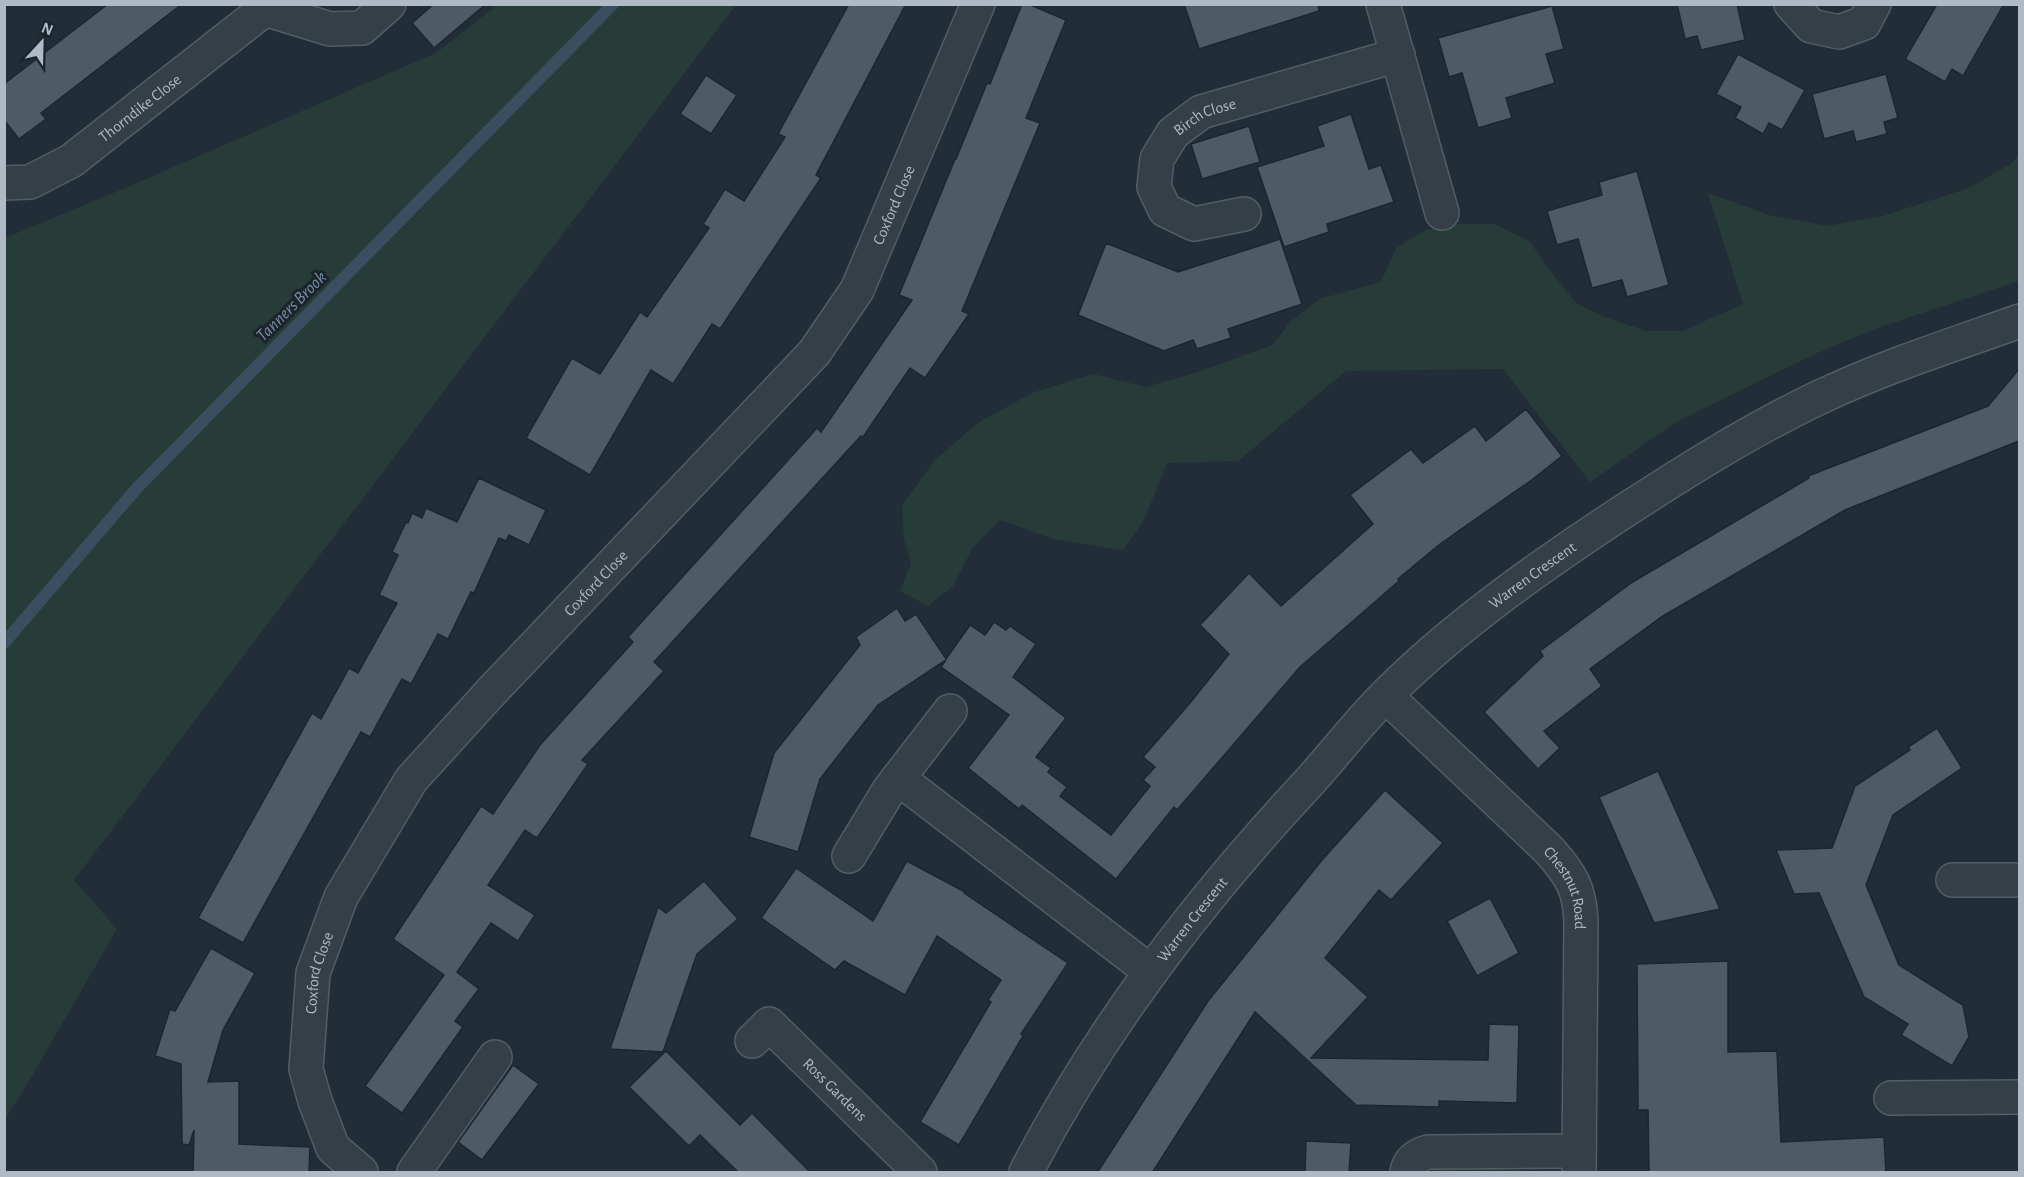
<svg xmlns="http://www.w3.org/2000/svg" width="2024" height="1177" viewBox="0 0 2024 1177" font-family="'Alegreya Sans',sans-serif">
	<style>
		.green { fill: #273c39 }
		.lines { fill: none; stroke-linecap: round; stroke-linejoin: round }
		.stream { stroke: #394e5f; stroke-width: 12 }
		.building { fill: #4e5a65; stroke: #1d262e; stroke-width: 1.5 }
		.minor-casing { stroke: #535d65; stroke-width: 36 }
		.minor { stroke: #363f47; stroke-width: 33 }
		.labels { text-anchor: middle; stroke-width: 6; stroke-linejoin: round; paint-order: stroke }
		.street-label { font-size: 16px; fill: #b0bac4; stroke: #1b242c }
		.water-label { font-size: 18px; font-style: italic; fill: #738fa5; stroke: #1b242c }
	</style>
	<rect width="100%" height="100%" fill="#222e37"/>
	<!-- green -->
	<g class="green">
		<path d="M497,5H736L74,880L117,929L22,1093L5,1119V238L123,189L436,53Z"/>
		<path d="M2019,155V281L1877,328L1815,354L1676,422L1590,482L1503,369L1346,371L1238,461L1167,463L1144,520L1123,550L1054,539L1000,520L973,547L953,586L928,606L900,591L911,563L904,539L902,505L935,460L979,422L1032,393L1093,374L1146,387L1198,372L1273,345L1290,322L1320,299L1381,282L1396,248L1425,230L1458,224H1494L1529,241L1549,269L1576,303L1604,317L1646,331H1683L1743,304L1708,193L1772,216L1827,226L1883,216L1969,188L2012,163Z"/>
		<path d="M1442,1166L1532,1171L1534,1172H1429Z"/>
	</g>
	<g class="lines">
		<!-- stream -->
		<path class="stream" d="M4,643L137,488L613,4"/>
	</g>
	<!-- building -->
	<g class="building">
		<path d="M108,4H182L41,113L46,119L19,139L4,120V84Z"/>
		<path d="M434,4H486L434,48L412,23Z"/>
		<path d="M849,4H906L816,175L821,178L720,329L712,324L673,384L651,370L590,475L526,438L572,358L600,374L640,312L647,317L709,228L703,224L725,189L744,201L785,137L778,134Z"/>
		<path d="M1022,4H1028L1066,20L1026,118L1040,123L962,311L969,314L925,378L910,368L863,437L861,436L654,662L664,671L582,760L588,764L537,838L525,830L488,885L535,915L518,941L491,923L457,972L479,989L455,1021L463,1027L402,1113L365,1086L444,975L393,939L481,806L493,814L540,745L633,642L628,637L817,428L821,432L912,300L899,295L955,159H956L987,83L990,84Z"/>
		<path d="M1184,4H1318L1319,11L1199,49Z"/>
		<path d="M1677,4H1737L1745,40L1701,50L1697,36L1685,39Z"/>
		<path d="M1937,4H2004L1963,76L1952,69L1945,82L1905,59Z"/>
		<path d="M1552,6L1564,49L1546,54L1555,83L1506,98L1512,118L1478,128L1462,73L1449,77L1438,38Z"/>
		<path d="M1738,54L1805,90L1782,130L1769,123L1763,134L1735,118L1741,107L1716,94Z"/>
		<path d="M1886,74L1898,118L1884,122L1887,134L1856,142L1853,131L1824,139L1812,94Z"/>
		<path d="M706,75L737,95L711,134L680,114Z"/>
		<path d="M1351,114L1369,169L1381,165L1394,202L1327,224L1329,232L1284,247L1257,167L1324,146L1317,126Z"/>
		<path d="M1249,126L1260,162L1202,179L1191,144Z"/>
		<path d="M1637,171L1669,285L1627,297L1622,280L1592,288L1578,239L1557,245L1547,211L1602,195L1599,182Z"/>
		<path d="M1280,239L1302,304L1228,329L1231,338L1197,349L1193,340L1164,351L1078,315L1106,243L1178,272Z"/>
		<path d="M2019,369V441L1845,510L1663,616L1590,669L1602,686L1544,731L1560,748L1538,769L1484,712L1543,656L1540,651L1631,583L1809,478L1808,476L1988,406Z"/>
		<path d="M1526,409L1562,456L1533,479L1440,544L1398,579L1399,581L1300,667L1177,810L1174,807L1116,879L1022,805L1019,809L968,768L1009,715L941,667L946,660L878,705L820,779L798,852L749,837L774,753L860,645L856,637L897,608L905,621L916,614L946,659L970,625L985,635L994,622L1006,630L1010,626L1036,644L1013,677L1066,718L1036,757L1051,768L1048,772L1067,787L1060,796L1111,835L1150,786L1143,780L1155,767L1143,757L1190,703L1229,654L1200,625L1249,573L1281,606L1373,524L1350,495L1411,449L1423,463L1475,426L1486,441Z"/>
		<path d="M479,478L546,510L529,545L509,535L506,541L499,538L474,593L471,592L448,639L438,634L411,684L402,679L370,737L361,732L243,943L198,918L312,713L321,719L349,668L358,673L397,603L379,595L398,555L392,552L406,522L408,523L412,513L422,518L426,508L457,522Z"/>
		<path d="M1937,728L1962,768L1893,815L1866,885L1899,965L1963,1005L1969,1037L1952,1066L1901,1035L1908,1024L1864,997L1819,893L1794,894L1776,850L1832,848L1855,786L1910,750L1908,747Z"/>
		<path d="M1658,771L1720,909L1654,923L1599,797Z"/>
		<path d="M1385,790L1443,843L1391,900L1379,890L1325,958L1368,997L1311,1058L1488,1060L1489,1024L1519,1025L1517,1103L1439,1101V1107L1356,1105L1255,1012L1152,1173H1097L1208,1001L1322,860Z"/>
		<path d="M907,861L965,892L964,893L1068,963L1021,1034L1023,1036L959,1145L920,1122L991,1002L988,1000L1001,980L937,936L905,995L844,961L835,970L761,918L796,868L873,921Z"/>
		<path d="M704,881L738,919L697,954L663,1052L610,1049L658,907L666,913Z"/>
		<path d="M1490,898L1519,953L1477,976L1447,921Z"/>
		<path d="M211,948L255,973L223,1030L208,1082L239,1081V1144L310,1147L309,1173H193L194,1130L189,1145L182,1144L181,1064L155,1056L170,1009L175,1011Z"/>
		<path d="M1728,961V1052L1777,1051L1781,1142L1884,1137L1886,1173H1649L1648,1110H1638L1637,964Z"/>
		<path d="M666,1051L740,1125L752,1113L811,1173H739L700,1135L689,1146L629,1087Z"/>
		<path d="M513,1065L539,1084L482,1160L458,1142Z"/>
		<path d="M1306,1141L1351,1143L1349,1173H1305Z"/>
	</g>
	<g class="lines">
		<defs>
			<g id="minor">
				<path d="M1383,4L1442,213"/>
				<path d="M1791,4L1811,26L1839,32L1864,23L1874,4"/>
				<path id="s1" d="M4,183L30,182L71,161L265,9L330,29L362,28L389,4"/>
				<path id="s2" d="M1244,214L1194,224L1165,210L1154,187L1157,159L1173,133L1201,112L1398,55"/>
				<path id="s3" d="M1386,696L1549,850C1571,875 1580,889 1581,922L1579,1172"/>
				<path d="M898,778L1151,972"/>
				<path d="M849,856L889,790L950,711"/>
				<path d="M1953,880H2020"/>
				<path id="s4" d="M752,1041L769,1024L920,1172"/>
				<path d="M1891,1098L2020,1097"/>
				<path id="s5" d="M361,1172L333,1148L315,1101L306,1069L313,973L341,897L411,780L491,692L814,353L857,290L978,4"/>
				<path d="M414,1172L495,1057"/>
				<path id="s6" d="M1026,1172C1098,1033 1194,906 1301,791C1330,760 1356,725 1386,695C1454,627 1535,570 1615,517C1681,474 1747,432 1818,398C1883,367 1952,345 2020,321"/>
				<path d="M1407,1172C1409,1161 1417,1155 1428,1152L1579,1151"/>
			</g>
		</defs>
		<!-- minor casing -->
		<use href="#minor" class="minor-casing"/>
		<!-- minor -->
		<use href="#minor" class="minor"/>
	</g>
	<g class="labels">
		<!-- street labels -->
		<g class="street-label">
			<text dy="6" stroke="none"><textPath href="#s1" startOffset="159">Thorndike Close</textPath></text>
			<text dy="6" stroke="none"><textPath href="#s2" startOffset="204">Birch Close</textPath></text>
			<text dy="6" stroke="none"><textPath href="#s5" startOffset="1190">Coxford Close</textPath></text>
			<text dy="6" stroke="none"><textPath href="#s6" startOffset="789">Warren Crescent</textPath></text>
			<text dy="6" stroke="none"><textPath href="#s5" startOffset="704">Coxford Close</textPath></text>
			<text dy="6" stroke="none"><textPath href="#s3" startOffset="267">Chestnut Road</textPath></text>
			<text dy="6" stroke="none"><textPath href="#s6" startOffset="303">Warren Crescent</textPath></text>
			<text dy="6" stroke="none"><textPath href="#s5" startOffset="218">Coxford Close</textPath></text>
			<text dy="6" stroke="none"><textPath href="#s4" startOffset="117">Ross Gardens</textPath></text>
		</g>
		<!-- water labels -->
		<g class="water-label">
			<text transform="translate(291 306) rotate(-45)" y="6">Tanners Brook</text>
		</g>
	</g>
	<!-- border -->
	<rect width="2024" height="1177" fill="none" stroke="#b0bac4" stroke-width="12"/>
	<!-- north arrow -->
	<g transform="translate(42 42) rotate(22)" stroke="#1b242c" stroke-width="4.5" paint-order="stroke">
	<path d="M0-4.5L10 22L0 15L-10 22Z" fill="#b0bac4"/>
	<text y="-9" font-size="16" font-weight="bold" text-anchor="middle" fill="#b0bac4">N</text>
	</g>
</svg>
